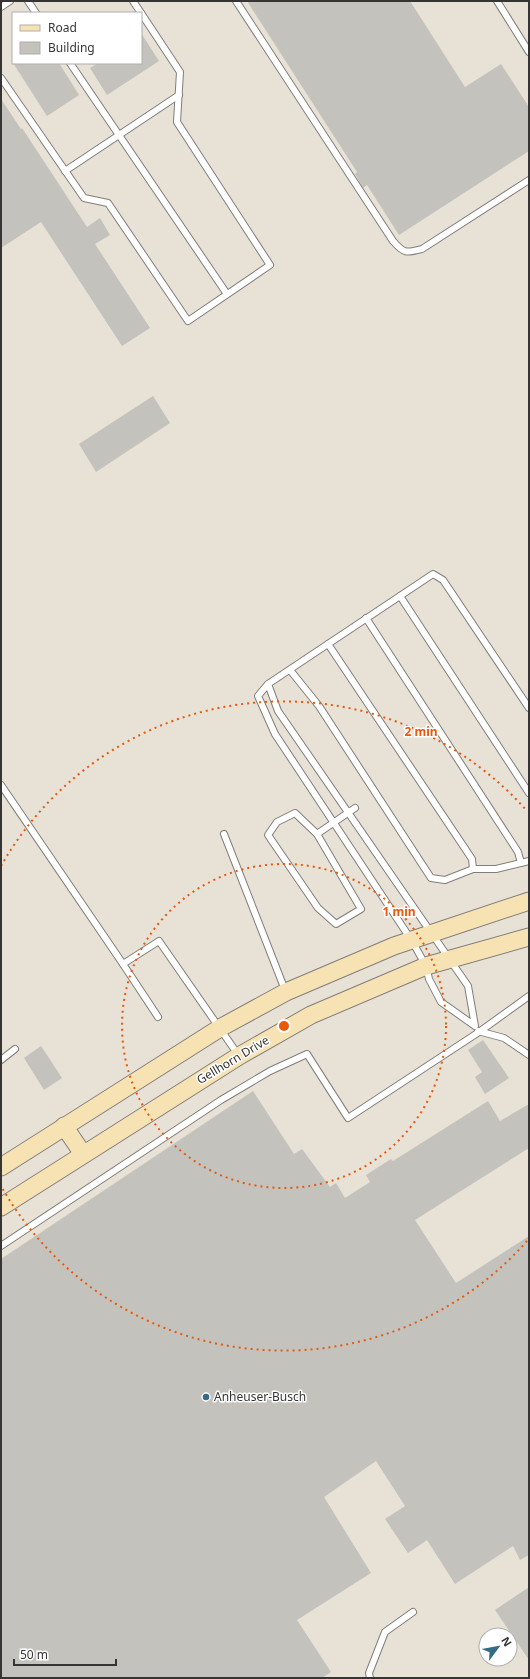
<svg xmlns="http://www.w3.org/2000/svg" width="530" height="1679" viewBox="0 0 530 1679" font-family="'Noto Sans',sans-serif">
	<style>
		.built { fill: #e8e1d6; fill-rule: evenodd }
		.building { fill: #c4c2bd }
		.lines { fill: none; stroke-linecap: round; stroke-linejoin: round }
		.lane-casing { stroke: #807e7a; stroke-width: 8 }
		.secondary-casing { stroke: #807e7a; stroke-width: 19 }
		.lane { stroke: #fff; stroke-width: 6 }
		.secondary { stroke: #f7e2b4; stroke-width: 17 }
		.ring { fill: none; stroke: #e8590c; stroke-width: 2; stroke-dasharray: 2 4 }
		.poi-dot { fill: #326d85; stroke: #fff; stroke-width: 1.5 }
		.labels { text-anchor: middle; stroke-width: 3; stroke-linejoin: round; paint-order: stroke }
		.street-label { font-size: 12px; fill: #363533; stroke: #fff }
		.poi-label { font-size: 12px; fill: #363533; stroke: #fff; text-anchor: start }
		.centre { fill: #e8590c; stroke: #fff; stroke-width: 2 }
		.ring-label { font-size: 12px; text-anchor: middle; font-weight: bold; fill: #e8590c; stroke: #fff; stroke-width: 3; stroke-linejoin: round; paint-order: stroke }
	</style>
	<rect width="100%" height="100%" fill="#efece8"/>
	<!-- built -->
	<path class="built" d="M1,1H529V1678H1ZM13,13H141V63H13ZM486,1635H510V1659H486Z"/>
	<!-- building -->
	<g class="building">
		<path d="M247,1H410L465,87L501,64L529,107V151L399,235L367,185L363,188L362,186L355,174L357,172Z"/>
		<path d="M141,33L159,61L107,95L90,68L98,63H141Z"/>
		<path d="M13,63H59L79,95L47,116Z"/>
		<path d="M1,99L21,129L22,128L87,227L100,218L110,235L95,244L150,328L122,346L41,222L1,248Z"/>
		<path d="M153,396L170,423L96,472L79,444Z"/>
		<path d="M483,1040L509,1078L485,1094L475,1077L482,1072L468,1050Z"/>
		<path d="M41,1046L62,1078L44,1090L24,1058Z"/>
		<path d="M253,1091L294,1154L302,1149L330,1187L336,1183L345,1198L370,1182L366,1175L391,1159L393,1161L488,1101L500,1121L529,1104V1148L415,1220L456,1283L529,1236V1555L520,1560L513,1546L455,1584L427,1540L408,1553L385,1519L405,1506L376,1461L324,1497L371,1573L297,1620L331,1672L322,1678H1V1259Z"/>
		<path d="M529,1587V1660L495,1610Z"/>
	</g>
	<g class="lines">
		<defs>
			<g id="lane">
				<path d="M28,1L36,13"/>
				<path d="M133,1L141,13"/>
				<path d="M236,1L393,241C404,254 407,253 422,249L529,180"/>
				<path d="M497,1L529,52"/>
				<path d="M1,7L10,1"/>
				<path d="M70,63L227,294"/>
				<path d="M1,78L84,198L108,203L188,321L270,265L177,122L180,72L141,13"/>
				<path d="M65,171L179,95"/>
				<path d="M400,596L529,793"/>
				<path d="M366,618L518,852L521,863"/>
				<path d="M328,644L472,859L473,869"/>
				<path d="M290,670L319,706L431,878L445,880L473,869H496L529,861"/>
				<path d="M268,684L258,696L275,734L412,941L426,966L429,979L441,1002L475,1026L468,986L278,711L268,684L433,574L443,580L529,708"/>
				<path d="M1,785L123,964L159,941L239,1056"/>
				<path d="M224,834L285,990"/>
				<path d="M317,834L295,813L277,822L268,835L318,908L336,924L361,909L317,834L355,808"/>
				<path d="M123,964L158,1017"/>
				<path d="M478,1031L504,1038L529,1055"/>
				<path d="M1,1060L15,1049"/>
				<path d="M1,1246L221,1100L270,1071L307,1054L348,1118L479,1032L529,996"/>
				<path d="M370,1678L369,1673L385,1632L413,1612"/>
			</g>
			<g id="secondary">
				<path d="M64,1126L83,1154"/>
				<path d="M1,1167L220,1028L286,992L394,946L529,901"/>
				<path d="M1,1207L239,1056L311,1015L426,966L529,937"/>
			</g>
		</defs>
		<!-- lane casing -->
		<use href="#lane" class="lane-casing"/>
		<!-- secondary casing -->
		<use href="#secondary" class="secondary-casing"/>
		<!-- lane -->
		<use href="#lane" class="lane"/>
		<!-- secondary -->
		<use href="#secondary" class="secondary"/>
	</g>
	<!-- distance rings -->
	<g class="ring">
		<circle cx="284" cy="1026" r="162"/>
		<path d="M527 1241A325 325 0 0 1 1 1186M1 866A325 325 0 0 1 527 811"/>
	</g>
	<!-- markers -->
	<circle class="poi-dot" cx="206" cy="1397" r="4"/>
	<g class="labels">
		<!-- street labels -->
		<g class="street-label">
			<text transform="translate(233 1060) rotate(-31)" y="4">Gellhorn Drive</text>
		</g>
		<!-- poi labels -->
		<g class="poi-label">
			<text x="214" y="1401">Anheuser-Busch</text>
		</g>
	</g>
	<circle cx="284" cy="1026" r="6" class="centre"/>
	<g class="ring-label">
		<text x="421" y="736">2 min</text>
		<text x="399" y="916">1 min</text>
	</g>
	<!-- border -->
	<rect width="530" height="1679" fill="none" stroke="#363533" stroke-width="4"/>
	<!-- legend -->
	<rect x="12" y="12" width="130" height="52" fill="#ffffff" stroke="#afaead"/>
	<rect x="20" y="25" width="20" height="6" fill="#f7e2b4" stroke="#afaead"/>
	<text x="48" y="32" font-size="12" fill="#363533">Road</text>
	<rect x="20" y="42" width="20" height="12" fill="#c4c2bd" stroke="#afaead"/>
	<text x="48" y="52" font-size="12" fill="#363533">Building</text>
	<!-- north arrow -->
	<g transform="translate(498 1647) rotate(58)"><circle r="19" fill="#ffffff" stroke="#afaead"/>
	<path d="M0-3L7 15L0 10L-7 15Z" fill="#326d85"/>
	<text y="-6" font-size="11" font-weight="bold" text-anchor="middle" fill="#363533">N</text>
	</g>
	<!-- scale -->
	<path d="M14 1659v6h102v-6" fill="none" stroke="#363533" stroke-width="2"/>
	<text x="20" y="1659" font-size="12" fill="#363533" stroke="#ffffff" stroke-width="3" paint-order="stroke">50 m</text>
</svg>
